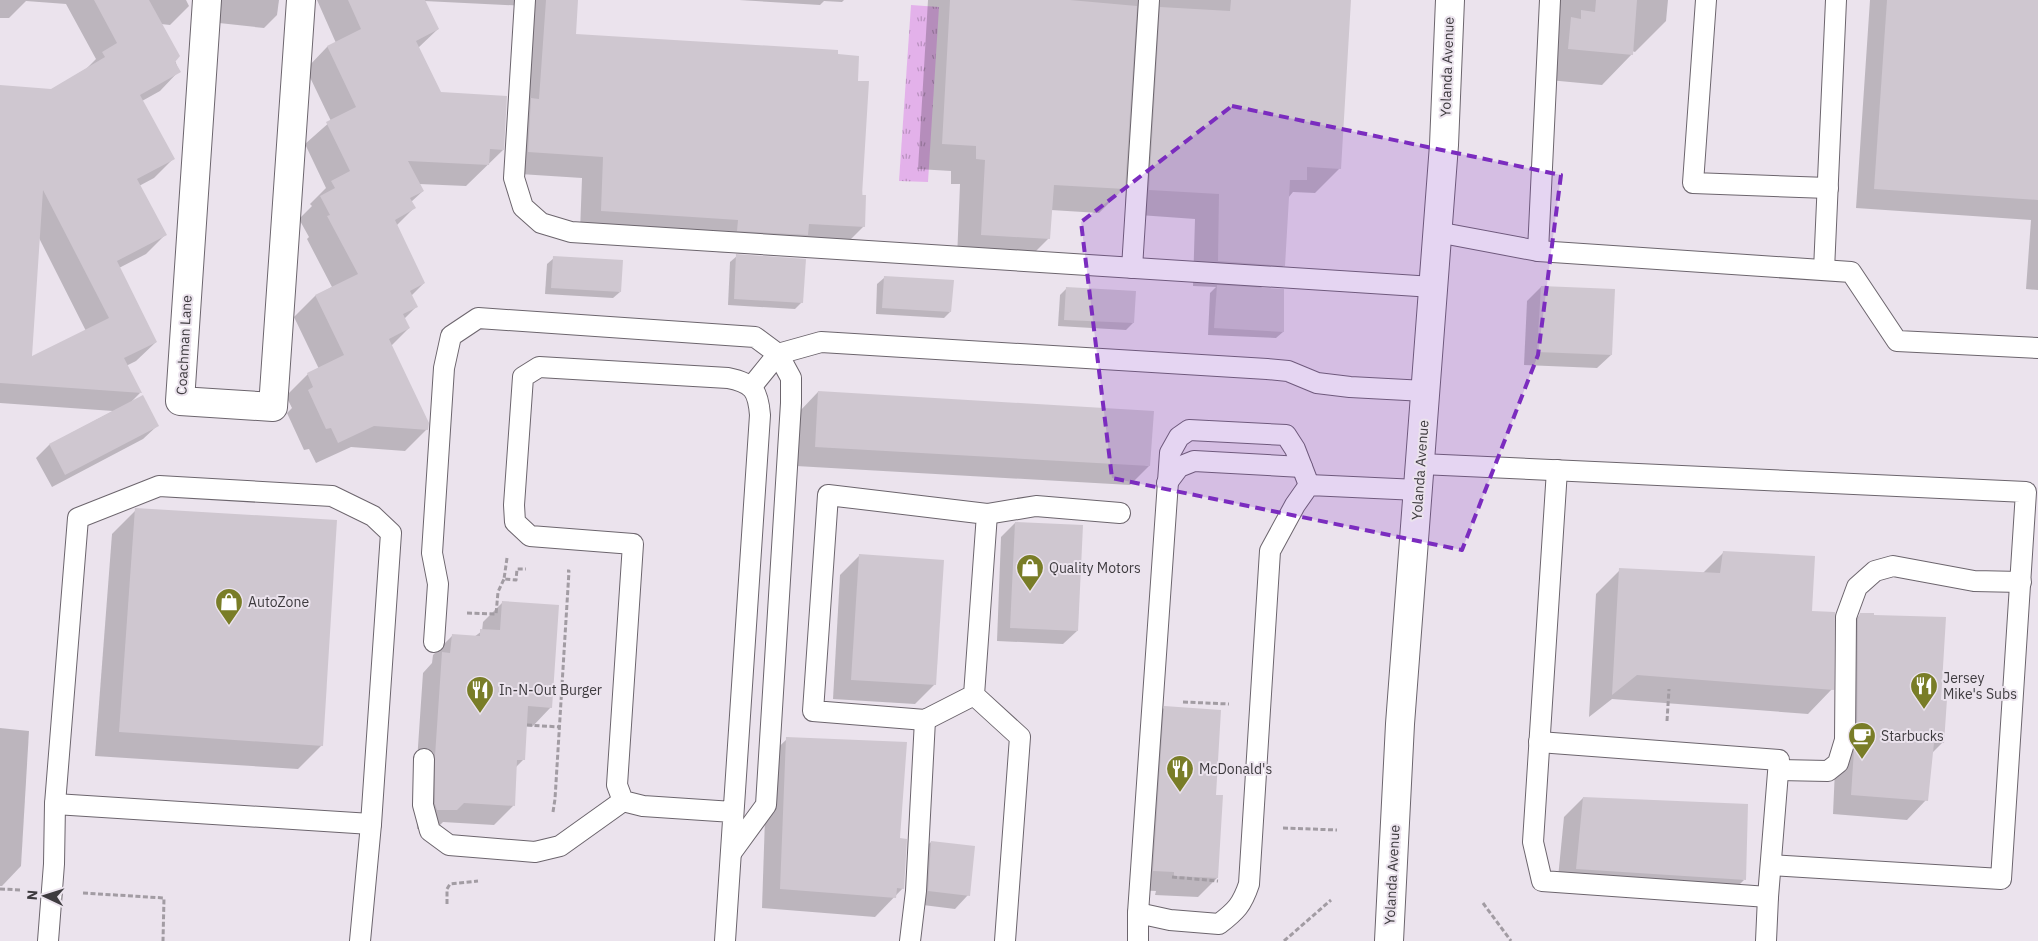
<svg xmlns="http://www.w3.org/2000/svg" width="2038" height="941" viewBox="0 0 2038 941" font-family="'IBM Plex Sans',sans-serif">
	<style>
		.park { fill: url(#park-tufts) }
		.shadow { fill: #0003; fill-rule: evenodd }
		.building { fill: #cfc7d0; fill-rule: evenodd }
		.lines { fill: none; stroke-linecap: round; stroke-linejoin: round }
		.lane-casing { stroke: #6c656d; stroke-width: 22 }
		.street-casing { stroke: #6c656d; stroke-width: 30 }
		.secondary-casing { stroke: #6c656d; stroke-width: 30 }
		.path { stroke: #a29ca3; stroke-width: 3; stroke-dasharray: 5 2.5; stroke-linecap: butt }
		.lane { stroke: #fff; stroke-width: 20 }
		.street { stroke: #fff; stroke-width: 28 }
		.secondary { stroke: #fff; stroke-width: 28 }
		.marked { fill: #7b2cbf; fill-opacity: 0.2; stroke: #7b2cbf; stroke-width: 4; stroke-dasharray: 10 6; stroke-linejoin: round }
		.labels { text-anchor: middle; stroke-width: 4; stroke-linejoin: round; paint-order: stroke }
		.street-label { font-size: 14px; fill: #3e3b3f; stroke: #ebe3ed }
		.poi-label { font-size: 14px; fill: #3e3b3f; stroke: #ebe3ed; text-anchor: start }
	</style>
	<defs>
		<pattern id="park-tufts" width="24" height="20" patternUnits="userSpaceOnUse" patternTransform="scale(1.25)"><rect width="24" height="20" fill="#e3b1ea"/><path d="M3 7l-1-3M5 7V3M7 7l1-3M15 17l-1-3M17 17v-4M19 17l1-3" fill="none" stroke="#b991bf"/></pattern>
	</defs>
	<rect width="100%" height="100%" fill="#ebe3ed"/>
	<!-- park -->
	<path class="park" d="M911,5L939,7L928,182L899,181Z"/>
	<!-- shadow -->
	<g class="shadow">
		<path d="M0,0H186L189,6L170,25L161,24L179,71L160,91L142,101L173,159L154,178L139,186L165,235L146,254L119,268L156,342L136,361L126,366L140,393L132,401L157,426L143,439L52,487L36,458L49,445L113,411L0,403V86L51,90L86,69L96,59L66,4L26,1L9,18H0ZM39,238L86,331L31,358Z"/>
		<path d="M221,0H279L277,15L264,28L219,23Z"/>
		<path d="M317,0H576L575,35L837,55L856,82L864,226L842,248L796,246L785,256L716,252L717,241L580,232L582,178L506,173L526,6L424,1L438,29L418,48L440,93L503,150L466,186L419,184L423,191L411,202L414,208L396,226L424,283L411,296L417,306L404,319L409,328L391,346L427,429L405,451L351,447L316,463L309,449L304,450L287,413L292,408L286,396L308,374L319,369L294,317L315,296L332,287L307,239L309,237L299,219L312,206L310,204L326,188L305,144L331,121L306,69L327,47L336,43Z"/>
		<path d="M739,0H844L842,2L824,1L820,5Z"/>
		<path d="M928,0H1350L1340,168L1315,193L1293,192L1288,198L1284,265L1260,289L1283,332L1276,338L1208,335L1210,293L1216,287L1193,286L1195,219L1125,214L1126,186L1099,213L1051,210L1049,238L1024,263L957,259L960,184H951V171L918,169Z"/>
		<path d="M1545,0H1668L1666,21L1635,52L1632,51V54L1602,85L1538,79Z"/>
		<path d="M1870,0H2038V290L2026,289L2031,220L1856,208Z"/>
		<path d="M737,256L802,302L795,309L728,305L730,262Z"/>
		<path d="M554,258L620,292L613,298L545,294L547,264Z"/>
		<path d="M884,278L950,312L944,318L876,314L877,284Z"/>
		<path d="M1541,287L1611,355L1597,368L1524,365L1527,301Z"/>
		<path d="M1066,289L1133,323L1126,330L1058,326L1060,295Z"/>
		<path d="M818,392L1149,466L1130,485L796,466L799,412Z"/>
		<path d="M136,510L322,745L298,769L95,756L112,534Z"/>
		<path d="M1015,523L1077,631L1063,644L997,641L1001,537Z"/>
		<path d="M1724,552L1811,613L1832,689L1808,714L1612,699L1589,717L1596,594L1620,570L1703,573Z"/>
		<path d="M860,555L935,684L915,704L833,699L840,575Z"/>
		<path d="M502,603L551,707L532,727L526,726L523,760L516,767L513,806L494,825L443,822L436,829H417L416,776L423,673L432,663L433,655L452,636L474,637L482,631L483,622Z"/>
		<path d="M1861,614L1939,701L1943,742L1932,753L1926,800L1907,820L1833,814L1841,634Z"/>
		<path d="M1165,707L1217,878L1198,897L1155,895L1156,891L1134,890L1145,727Z"/>
		<path d="M0,728L29,731L21,866L2,886H0Z"/>
		<path d="M787,739L899,839L903,888L875,917L762,908L767,758Z"/>
		<path d="M1583,798L1744,880L1725,899L1557,888L1564,817Z"/>
		<path d="M931,842L968,895L955,909L915,904L917,856Z"/>
	</g>
	<!-- building -->
	<g class="building">
		<path d="M94,0H149L180,56L175,62L181,72L140,95L175,159L137,179L167,235L117,261L157,342L124,358L142,393L0,383V85L51,89L105,57L102,52L117,43ZM43,190L109,318L32,356Z"/>
		<path d="M348,0H425L439,29L416,41L441,92L507,96L504,150L490,149L489,165L408,161L424,191L410,198L416,208L395,220L425,283L410,291L418,307L403,314L410,328L389,339L429,423L428,430L374,426L338,443L331,428L326,429L308,390L313,387L307,373L344,355L315,295L358,274L327,216L330,215L320,196L335,188L331,181L350,171L326,122L356,107L327,46L361,29Z"/>
		<path d="M546,0H578L576,34L838,50V54L859,56L858,81H869L862,195H866L865,227L809,224L808,235L737,231L738,220L601,211L603,157L528,152L531,98L539,99Z"/>
		<path d="M950,0H1070L1137,6L1125,189L1054,185L1050,239L981,235L985,160L976,159V146L942,144Z"/>
		<path d="M1231,0H1351L1341,169L1307,167V180H1290L1285,266L1218,261L1219,194L1149,190L1160,7L1230,11Z"/>
		<path d="M1596,0H1637L1633,55L1568,49L1571,17L1581,19V10L1595,12Z"/>
		<path d="M1887,0H2038V200L1874,189Z"/>
		<path d="M736,254L806,259L803,303L734,299Z"/>
		<path d="M553,256L623,260L621,292L551,288Z"/>
		<path d="M884,276L954,280L951,312L882,308Z"/>
		<path d="M1217,285L1284,289V332L1214,328Z"/>
		<path d="M1541,286L1615,289L1612,355L1537,352Z"/>
		<path d="M1066,287L1136,291L1134,323L1064,320Z"/>
		<path d="M818,391L1154,411L1150,466L815,447Z"/>
		<path d="M143,395L159,426L65,475L49,444Z"/>
		<path d="M135,508L337,520L323,746L119,732Z"/>
		<path d="M1015,522L1083,525L1078,631L1010,628Z"/>
		<path d="M1723,551L1815,556L1812,611L1835,612L1834,690L1637,675L1612,695L1619,568L1720,573Z"/>
		<path d="M859,554L944,560L936,685L851,680Z"/>
		<path d="M502,601L559,605L552,708L528,706L525,760H517L515,806L464,803L457,810H437L435,804V756L442,652L450,653L452,634L480,636V629L500,630Z"/>
		<path d="M1860,613H1874V615L1946,617L1941,700L1947,699L1944,743H1934L1928,801L1851,795L1854,750L1857,740L1858,619Z"/>
		<path d="M1164,706L1221,710L1216,795H1223L1218,878L1174,876V872L1153,871Z"/>
		<path d="M786,737L907,742L900,838L907,839L904,889L897,888L896,898L780,889Z"/>
		<path d="M1583,797L1748,804L1746,880L1576,869Z"/>
		<path d="M931,841L975,846L970,896L928,891Z"/>
	</g>
	<g class="lines">
		<defs>
			<g id="lane">
				<path d="M525,0L514,178L523,207L541,223L571,232L1433,287"/>
				<path d="M1706,0L1693,183L1828,188"/>
				<path d="M1437,232L1538,251L1851,272L1897,341L2038,348"/>
				<path d="M1538,251L1550,0"/>
				<path d="M1132,268L1149,0"/>
				<path d="M1824,270L1836,0"/>
				<path d="M752,386L778,354L821,342L1267,369L1288,371L1317,383L1350,387L1425,391"/>
				<path d="M1421,464L2026,492L2001,879L1771,865"/>
				<path d="M1557,470L1533,842L1542,881L1768,897"/>
				<path d="M1167,483L1179,467L1194,461L1302,467"/>
				<path d="M987,514L1036,506L1120,513"/>
				<path d="M434,642L438,584L432,553L444,368L451,336L478,318L755,337L778,354L791,378V403L766,805L731,853"/>
				<path d="M974,695L987,514L828,495L813,711L925,720L974,695L1020,737L1005,941"/>
				<path d="M1539,742L1779,760L1768,897L1766,941"/>
				<path d="M424,759L423,805L430,831L449,845L535,852L560,846L623,801"/>
				<path d="M1779,770L1828,771L1838,763L1845,740L1846,617L1857,587L1875,571L1893,566L1974,581L2021,582"/>
				<path d="M55,804L371,824"/>
				<path d="M1138,913L1170,453L1179,437L1189,430L1286,435L1295,449L1309,485"/>
				<path d="M48,941L54,864L55,804L78,518L159,486L332,496L373,516L391,533L371,824L360,941"/>
				<path d="M725,941L760,415C758,390 753,383 728,378L539,367L523,377L514,505L515,522L530,536L633,544L617,785L623,801L643,806L733,812"/>
				<path d="M910,941L916,891L925,720"/>
				<path d="M1138,941V913L1170,920L1219,924C1236,911 1242,905 1249,884L1270,551L1295,505L1309,485L1418,490"/>
			</g>
			<path id="street" d="M207,0L180,401L273,407L301,0"/>
			<path id="secondary" d="M1389,941L1400,724L1444,145L1450,0"/>
		</defs>
		<!-- lane casing -->
		<use href="#lane" class="lane-casing"/>
		<!-- street casing -->
		<use href="#street" class="street-casing"/>
		<!-- secondary casing -->
		<use href="#secondary" class="secondary-casing"/>
		<!-- path -->
		<g class="path">
			<path d="M507,558L504,579L516,580L517,569H526"/>
			<path d="M467,613L496,614L498,592L504,579"/>
			<path d="M1183,702L1229,704"/>
			<path d="M1667,721L1669,689"/>
			<path d="M527,725L560,727"/>
			<path d="M553,812L555,799L569,571H567"/>
			<path d="M1283,828L1337,830"/>
			<path d="M1172,877L1218,881"/>
			<path d="M0,889L22,890"/>
			<path d="M83,893L164,898L163,941"/>
			<path d="M1483,903L1511,941"/>
			<path d="M447,904V889L450,884L478,881"/>
			<path d="M1284,941L1331,900"/>
		</g>
		<!-- lane -->
		<use href="#lane" class="lane"/>
		<!-- street -->
		<use href="#street" class="street"/>
		<!-- secondary -->
		<use href="#secondary" class="secondary"/>
	</g>
	<!-- marked area -->
	<path class="marked" d="M1232,106L1561,175L1538,355L1462,550L1112,478L1081,222Z"/>
	<!-- icons -->
	<defs>
		<symbol id="shop-pin" viewBox="-11 -11 22 30"><path d="M0 17L-7.5 6A9.5 9.5 0 1 1 7.5 6Z" fill="#797d27" stroke="#ebe3ed"/><path d="M-5-2.5h2.3a2.7 3.5 0 0 1 5.4 0H5L5.5 6h-11ZM-1.5-2.5h3a1.5 2.3 0 0 0-3 0Z" fill="#fff"/></symbol>
		<symbol id="restaurant-pin" viewBox="-11 -11 22 30"><path d="M0 17L-7.5 6A9.5 9.5 0 1 1 7.5 6Z" fill="#797d27" stroke="#ebe3ed"/><path d="M-5-6h1v4h1v-4h1v4h1v-4h1v5L-1.5 .5V6h-2V.5L-5-1ZM5-6V6H3V1.5H1.5Q1.5-4 5-6Z" fill="#fff"/></symbol>
		<symbol id="cafe-pin" viewBox="-11 -11 22 30"><path d="M0 17L-7.5 6A9.5 9.5 0 1 1 7.5 6Z" fill="#797d27" stroke="#ebe3ed"/><path d="M-5.5-4.5H6V0H3Q3 3.5 0 3.5H-2.5Q-5.5 3.5-5.5 0ZM3-3.2v2h1.7v-2ZM-6 4.5H4V6H-6Z" fill="#fff"/></symbol>
	</defs>
	<g fill-rule="evenodd">
		<use href="#shop-pin" x="1014" y="552" width="32" height="43"/>
		<use href="#shop-pin" x="213" y="586" width="32" height="43"/>
		<use href="#restaurant-pin" x="1908" y="670" width="32" height="43"/>
		<use href="#restaurant-pin" x="464" y="674" width="32" height="43"/>
		<use href="#cafe-pin" x="1846" y="720" width="32" height="43"/>
		<use href="#restaurant-pin" x="1164" y="753" width="32" height="43"/>
	</g>
	<g class="labels">
		<!-- street labels -->
		<g class="street-label">
			<text transform="translate(1447 67) rotate(-88)" y="5">Yolanda Avenue</text>
			<text transform="translate(184 345) rotate(-87)" y="5">Coachman Lane</text>
			<text transform="translate(1420 470) rotate(-86)" y="5">Yolanda Avenue</text>
			<text transform="translate(1392 875) rotate(-87)" y="5">Yolanda Avenue</text>
		</g>
		<!-- poi labels -->
		<g class="poi-label">
			<text x="1049" y="573">Quality Motors</text>
			<text x="248" y="607">AutoZone</text>
			<text x="1943" y="683">Jersey<tspan x="1943" dy="16">Mike's Subs</tspan></text>
			<text x="499" y="695">In-N-Out Burger</text>
			<text x="1881" y="741">Starbucks</text>
			<text x="1199" y="774">McDonald's</text>
		</g>
	</g>
	<!-- north arrow -->
	<g transform="translate(45 896) rotate(274)" stroke="#ebe3ed" stroke-width="4" paint-order="stroke">
	<path d="M0-4L9 19L0 12L-9 19Z" fill="#3e3b3f"/>
	<text y="-8" font-size="14" font-weight="bold" text-anchor="middle" fill="#3e3b3f">N</text>
	</g>
</svg>
